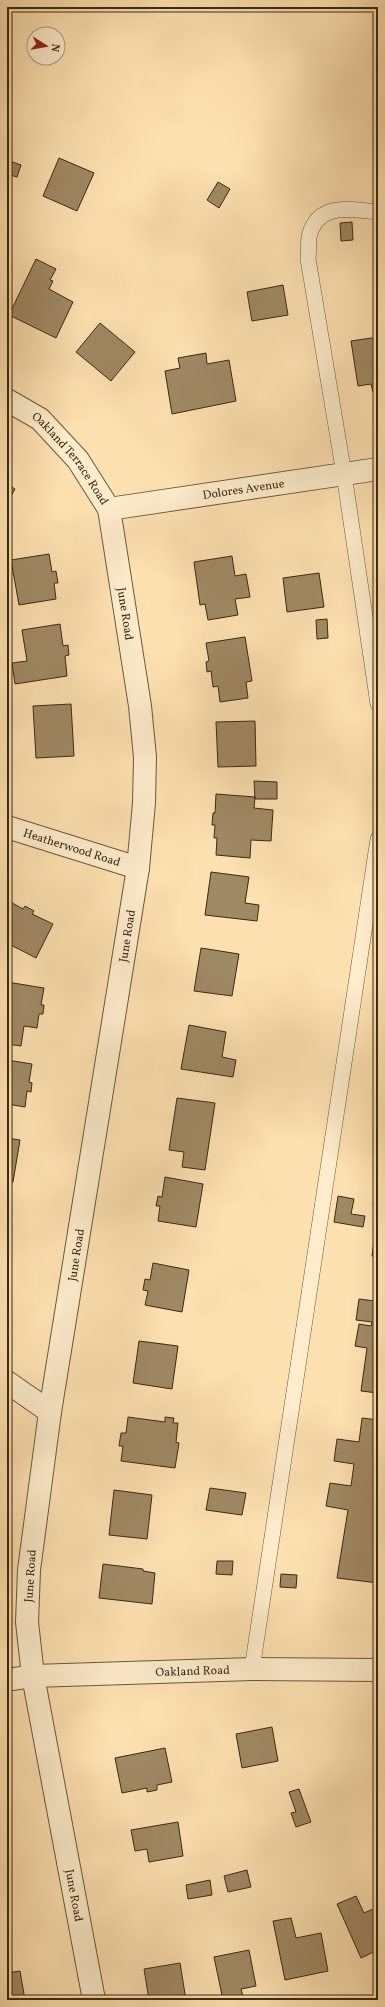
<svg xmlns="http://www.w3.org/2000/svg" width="385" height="2007" viewBox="0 0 385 2007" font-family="Vollkorn,serif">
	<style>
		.building { fill: #a08965; stroke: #3a2912 }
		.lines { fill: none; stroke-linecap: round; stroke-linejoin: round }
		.service-casing { stroke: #6b573a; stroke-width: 16 }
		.minor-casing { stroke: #6b573a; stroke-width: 24 }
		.service { stroke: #feeccc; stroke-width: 15 }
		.minor { stroke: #feeccc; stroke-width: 22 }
		.labels { text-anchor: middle; stroke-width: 3.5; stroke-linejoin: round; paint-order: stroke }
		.street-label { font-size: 12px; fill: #3a2912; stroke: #feeccc }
	</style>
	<rect width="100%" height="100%" fill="#fee1b1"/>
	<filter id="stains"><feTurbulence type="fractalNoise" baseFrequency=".005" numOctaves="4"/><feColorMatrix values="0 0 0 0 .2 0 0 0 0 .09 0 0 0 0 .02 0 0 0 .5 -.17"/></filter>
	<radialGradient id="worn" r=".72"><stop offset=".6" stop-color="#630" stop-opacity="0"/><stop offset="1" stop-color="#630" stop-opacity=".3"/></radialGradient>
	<!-- building -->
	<g class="building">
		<path d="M59,158L94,173L77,211L43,196Z"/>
		<path d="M7,160L21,165L17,177L7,174Z"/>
		<path d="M218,182L230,189L219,208L207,200Z"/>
		<path d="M352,222L353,240L341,241L340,223Z"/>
		<path d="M36,259L56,269L50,280L53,281L49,289L73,302L56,338L9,315Z"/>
		<path d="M283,285L288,315L252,321L247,292Z"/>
		<path d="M100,323L135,352L111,381L76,352Z"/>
		<path d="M378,337V392H373L371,384L358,386L351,341Z"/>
		<path d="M206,353L207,364L229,360L236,401L172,414L165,371L180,368L178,358Z"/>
		<path d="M7,484L15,489L7,503Z"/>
		<path d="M49,554L52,572L56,571L58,583H54L56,599L19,605L11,560Z"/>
		<path d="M232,556L235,576L246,574L250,597L235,599L238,615L208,620L205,604L200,605L194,562Z"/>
		<path d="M319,573L324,607L287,612L283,578Z"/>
		<path d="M327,619L328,638L317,639L316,620Z"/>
		<path d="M60,624L63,646L68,645L69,655L65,656L67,676L15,684L12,663L27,661L22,630Z"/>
		<path d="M245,637L252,681L246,682L248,698L220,702L218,686L213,687L211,671L207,672L206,662L209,661L206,643Z"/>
		<path d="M71,704L74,756L36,758L33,706Z"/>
		<path d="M255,721L256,766L218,767L216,722Z"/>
		<path d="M254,781L277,782V799H255Z"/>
		<path d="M216,794L255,797L254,808L273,810L271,841L251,840L250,858L216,855L217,838H214L215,825H212L213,813H215Z"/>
		<path d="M211,872L249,877L245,903L259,905L257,921L205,915Z"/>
		<path d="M7,900L23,909L25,906L34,911L32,914L53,924L36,958L7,943Z"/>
		<path d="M201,948L239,954L232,996L194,991Z"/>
		<path d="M7,982L44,988L41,1005H44L43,1014H39L37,1028L24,1026L21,1046L7,1044Z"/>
		<path d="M189,1025L226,1032L222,1057L236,1060L233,1077L181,1069Z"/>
		<path d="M7,1060L32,1064L29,1082L32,1083L31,1092L27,1091L25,1107L7,1104Z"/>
		<path d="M177,1098L215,1103L205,1170L182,1167L184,1152L169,1150Z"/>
		<path d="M7,1138L20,1140L13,1182H7Z"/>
		<path d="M165,1177L203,1184L196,1227L158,1221L160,1206H156L158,1196L162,1197Z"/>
		<path d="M377,1180L378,1181V1205L373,1204Z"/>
		<path d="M338,1196L354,1199L351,1214L365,1216L363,1227L334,1222Z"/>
		<path d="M375,1233H378V1257L372,1256Z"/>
		<path d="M153,1263L189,1270L182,1312L145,1305L148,1291L143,1290L145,1279L150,1280Z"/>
		<path d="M378,1282V1393L361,1391L367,1348L355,1346L359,1324L371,1326L372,1322L356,1320L359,1299L375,1301Z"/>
		<path d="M139,1341L178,1346L172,1389L133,1383Z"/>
		<path d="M128,1417L165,1422V1417L174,1418L173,1423H178L176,1442L179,1443L175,1468L121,1461L123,1446H119L121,1433H126Z"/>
		<path d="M362,1418L378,1420V1583L337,1578L348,1510L326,1506L330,1483L351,1486L354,1464L334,1461L337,1439L359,1442Z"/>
		<path d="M210,1488L246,1493L242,1515L206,1510Z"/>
		<path d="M114,1490L152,1495L147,1539L109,1535Z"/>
		<path d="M217,1561H233L232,1575L216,1574Z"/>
		<path d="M103,1564L143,1569V1571L155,1573L152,1604L99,1598Z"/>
		<path d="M281,1574L297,1575L296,1588L280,1587Z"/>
		<path d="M272,1727L278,1761L242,1768L236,1734Z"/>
		<path d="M165,1748L172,1782L157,1785V1790L147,1792V1788L122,1793L115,1758Z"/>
		<path d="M299,1789L311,1822L296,1827L291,1813L296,1812L289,1792Z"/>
		<path d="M178,1822L183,1856L149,1862L147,1849L135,1851L131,1830Z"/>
		<path d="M247,1870L251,1887L228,1892L224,1876Z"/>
		<path d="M210,1880L212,1895L188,1899L186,1885Z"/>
		<path d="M356,1896L364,1913L378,1907V1950L361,1958L337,1904Z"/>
		<path d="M291,1918L296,1938L321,1933L328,1971L285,1980L273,1921Z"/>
		<path d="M249,1950L256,1986L241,1989L244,2000H223L214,1957Z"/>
		<path d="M180,1963L186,2000H149L144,1969Z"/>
		<path d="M20,1971L25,2000H7V1973Z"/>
	</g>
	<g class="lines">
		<defs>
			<g id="service">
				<path d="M378,212C350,209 317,202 309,237C308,244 309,252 308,259L344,474L378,704"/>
				<path d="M252,1669L378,839"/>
			</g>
			<g id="minor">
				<path id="s1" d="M7,400L40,419L78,460L109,509L140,706L145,757L144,803L138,868L50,1412L29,1570L27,1622L33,1676L94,2000"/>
				<path id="s2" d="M109,509L378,469"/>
				<path id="s3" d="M7,827L138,868"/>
				<path d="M7,1382L50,1412"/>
				<path id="s4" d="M7,1680L33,1676L252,1669L378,1670"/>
			</g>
		</defs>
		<!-- service casing -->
		<use href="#service" class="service-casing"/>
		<!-- minor casing -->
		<use href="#minor" class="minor-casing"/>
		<!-- service -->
		<use href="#service" class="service"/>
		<!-- minor -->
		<use href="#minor" class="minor"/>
	</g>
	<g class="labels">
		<!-- street labels -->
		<g class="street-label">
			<text dy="4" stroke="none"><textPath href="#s1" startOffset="88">Oakland Terrace Road</textPath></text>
			<text dy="4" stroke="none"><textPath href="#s2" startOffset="136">Dolores Avenue</textPath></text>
			<text dy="4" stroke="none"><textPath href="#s1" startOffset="258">June Road</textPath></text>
			<text dy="4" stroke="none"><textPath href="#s3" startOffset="68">Heatherwood Road</textPath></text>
			<text transform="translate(127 936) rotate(-81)" y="4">June Road</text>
			<text transform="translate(76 1255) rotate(-81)" y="4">June Road</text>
			<text transform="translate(30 1576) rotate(-86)" y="4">June Road</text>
			<text dy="4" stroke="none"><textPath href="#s4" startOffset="186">Oakland Road</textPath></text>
			<text dy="4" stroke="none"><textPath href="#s1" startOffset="1554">June Road</textPath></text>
		</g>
	</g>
	<!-- margin -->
	<rect width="385" height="2007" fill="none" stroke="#fee1b1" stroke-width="24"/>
	<rect x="8" y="8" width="369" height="1991" fill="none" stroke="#3a2912" stroke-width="2"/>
	<rect x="12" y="12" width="361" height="1983" fill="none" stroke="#3a2912"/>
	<!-- north arrow -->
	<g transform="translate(46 46) rotate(101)"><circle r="19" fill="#feeccc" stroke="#b09e82"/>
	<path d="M0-3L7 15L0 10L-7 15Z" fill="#8f2418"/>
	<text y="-6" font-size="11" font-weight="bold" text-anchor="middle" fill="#3a2912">N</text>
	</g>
	<rect width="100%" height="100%" filter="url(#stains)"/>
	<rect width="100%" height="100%" fill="url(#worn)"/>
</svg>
